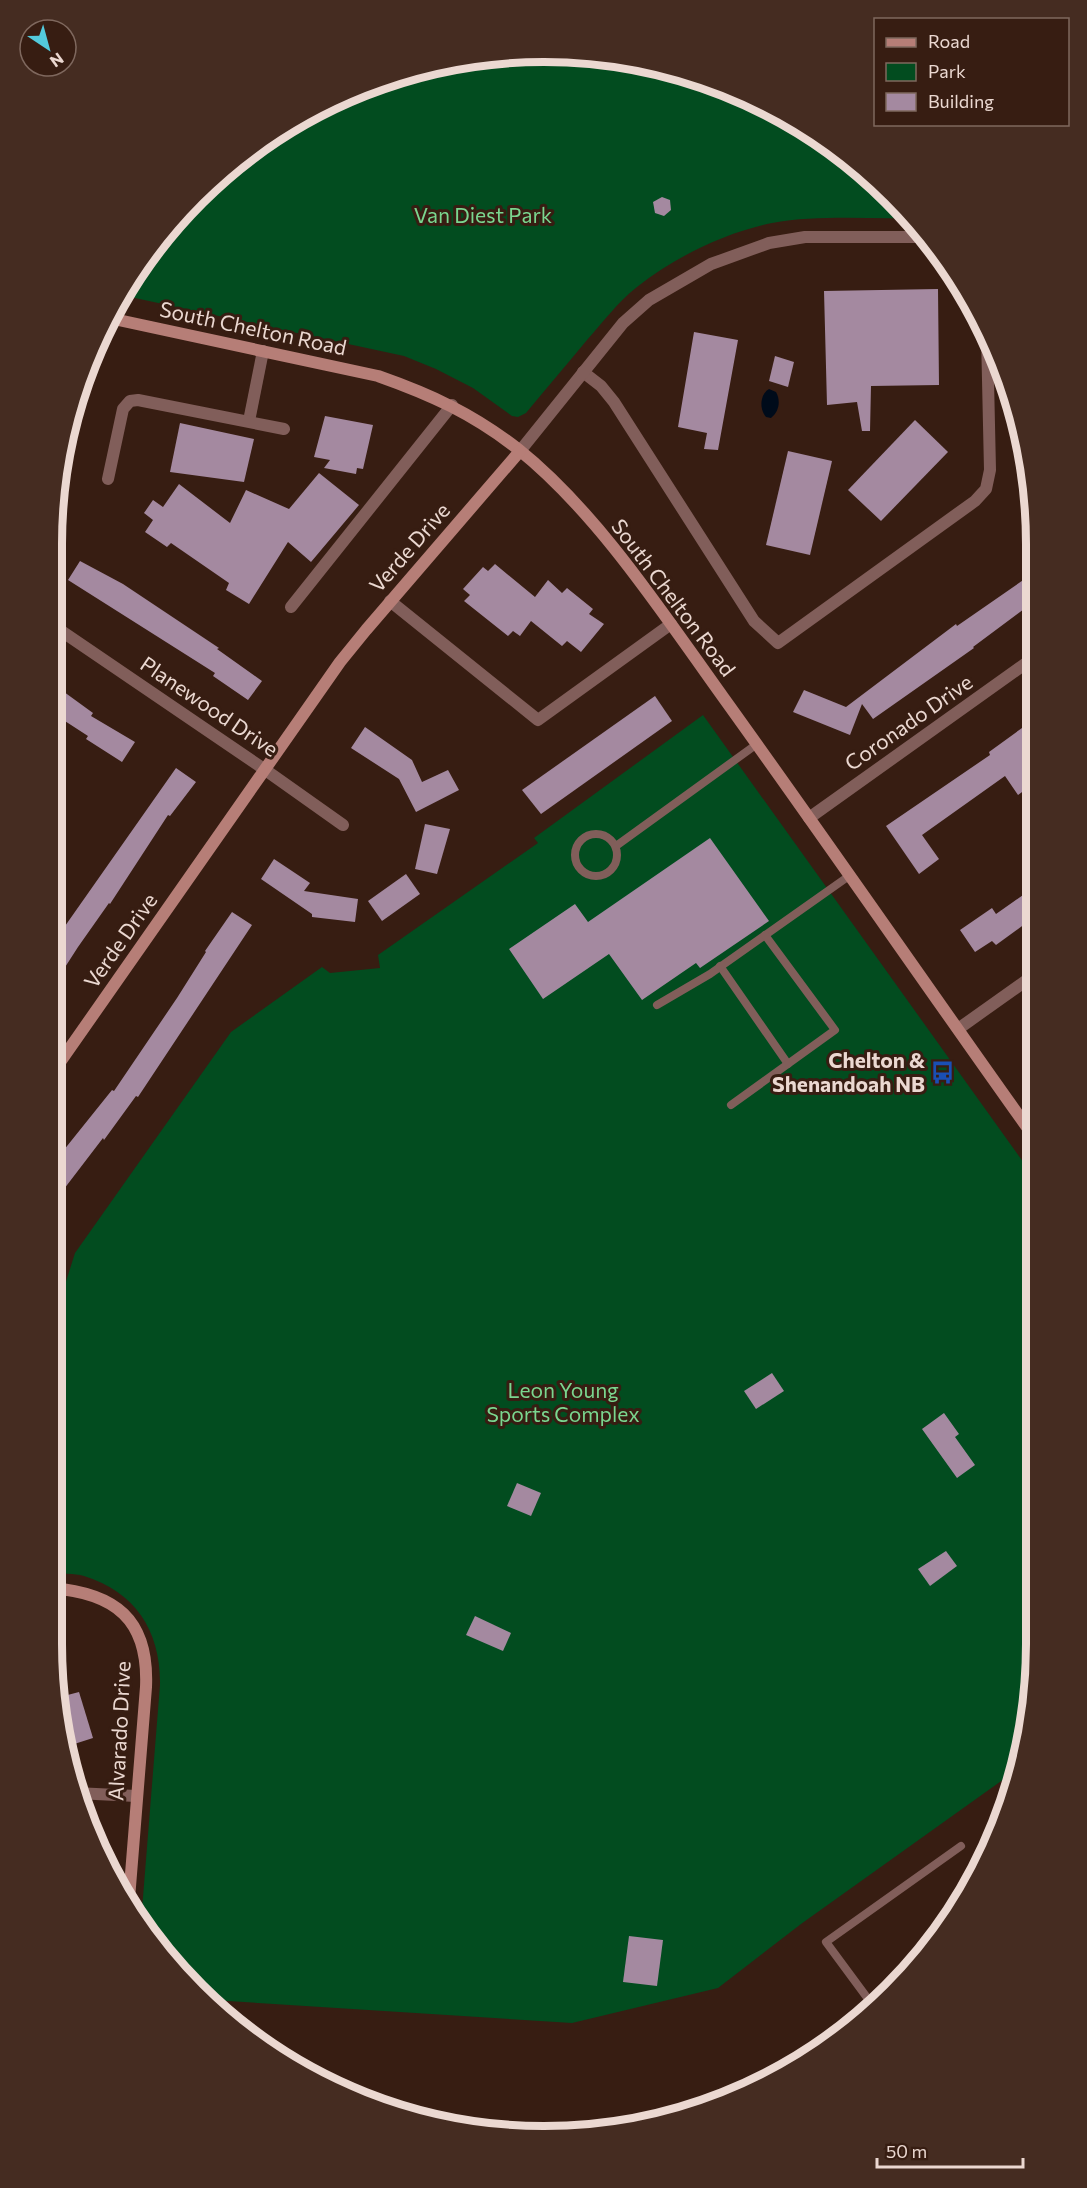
<svg xmlns="http://www.w3.org/2000/svg" width="1087" height="2188" viewBox="0 0 1087 2188" font-family="Commissioner,sans-serif">
	<style>
		.green { fill: #024c1f }
		.water { fill: #000b1a }
		.building { fill: #a489a0 }
		.lines { fill: none; stroke-linecap: round; stroke-linejoin: round }
		.lane { stroke: #815e5a; stroke-width: 8 }
		.street { stroke: #815e5a; stroke-width: 12 }
		.secondary { stroke: #b67e77; stroke-width: 12 }
		.labels { text-anchor: middle; stroke-width: 6; stroke-linejoin: round; paint-order: stroke }
		.park-label { font-size: 21px; fill: #7ad68f; stroke: #371d12 }
		.street-label { font-size: 21px; fill: #ebd8d1; stroke: #371d12 }
		.poi-label { font-size: 21px; font-weight: bold; fill: #ebd8d1; stroke: #371d12; text-anchor: end }
		.rim { fill: none; stroke: #ebd8d1; stroke-width: 8 }
	</style>
	<rect width="100%" height="100%" fill="#371d12"/>
	<!-- green -->
	<g class="green">
		<path d="M544,51L640,61L732,89L844,153L909,218C864,219 816,215 772,223C724,233 675,257 637,287C618,302 603,322 587,340C567,364 546,389 526,413L518,417L512,416L473,388L436,369L404,356L121,295L134,270L195,195L270,134L355,88L448,60Z"/>
		<path d="M703,715L1034,1177L1036,1645L1026,1741L1018,1769L801,1924L718,1988L572,2023L212,2000L153,1945L141,1922L160,1685C161,1632 136,1592 84,1576C74,1573 61,1574 51,1573V1547L58,1523L51,1505V1329L75,1253L231,1032L322,967L330,973L380,968L378,955L538,843L534,838Z"/>
	</g>
	<!-- water -->
	<path class="water" d="M769,389L776,392C781,401 779,412 771,418L766,417C759,409 760,394 769,389Z"/>
	<!-- building -->
	<g class="building">
		<path d="M662,197L670,200L671,210L664,216L655,213L653,202Z"/>
		<path d="M938,289L939,385L871,386L870,431H862L857,402L827,405L824,291Z"/>
		<path d="M694,332L738,340L718,450L704,449L707,433L678,427Z"/>
		<path d="M775,356L794,362L788,387L769,381Z"/>
		<path d="M325,416L373,425L363,469L357,468L356,474L324,468L330,460L314,457Z"/>
		<path d="M915,420L948,452L881,521L848,490Z"/>
		<path d="M180,423L254,439L244,482L170,472Z"/>
		<path d="M788,451L832,461L810,555L766,545Z"/>
		<path d="M319,473L359,505L311,562L288,542L249,604L226,590L229,583L171,543L167,547L145,532L153,520L144,513L153,500L163,507L179,484L230,523L246,490L289,509Z"/>
		<path d="M80,561L123,584L219,648L217,649L262,681L248,700L213,676L215,673L68,580Z"/>
		<path d="M495,564L535,597L548,580L562,593L567,588L593,609L589,614L604,624L581,652L567,641L562,646L531,621L520,636L513,631L508,636L464,601L470,595L463,589L483,567L488,571Z"/>
		<path d="M1032,574V603L973,647L974,648L873,719L862,704L850,735L793,712L804,690L846,707L956,624L957,626Z"/>
		<path d="M60,689L93,713L91,716L135,742L122,762L86,739L88,736L51,712V700Z"/>
		<path d="M655,696L672,721L541,814L522,790Z"/>
		<path d="M365,727L412,760L422,782L448,770L459,790L416,812L399,779L351,748Z"/>
		<path d="M1022,728L1033,743V784L1018,795L1005,776L922,835L939,859L919,874L886,826L990,755L989,752Z"/>
		<path d="M176,768L196,782L170,816L168,815L110,904L109,903L78,947L51,989V946Z"/>
		<path d="M425,824L450,829L437,874L415,869Z"/>
		<path d="M710,838L769,921L700,968L696,963L642,1000L609,954L543,999L509,949L575,904L588,922Z"/>
		<path d="M274,859L310,883L304,891L358,899L355,922L312,917V914L261,879Z"/>
		<path d="M406,874L420,894L382,921L368,901Z"/>
		<path d="M1033,888V918L996,945L992,941L975,952L960,930L992,908L996,914Z"/>
		<path d="M232,912L252,925L138,1097L136,1096L104,1140L103,1138L51,1206V1166L112,1090L114,1091L177,998L206,952L205,951Z"/>
		<path d="M772,1373L784,1391L756,1409L744,1391Z"/>
		<path d="M944,1413L959,1434L955,1437L975,1465L957,1478L922,1429Z"/>
		<path d="M517,1483L541,1493L531,1516L507,1506Z"/>
		<path d="M946,1551L957,1566L930,1586L918,1569Z"/>
		<path d="M475,1616L511,1633L503,1651L466,1635Z"/>
		<path d="M79,1692L93,1738L68,1746L60,1697Z"/>
		<path d="M629,1936L663,1940L657,1986L623,1982Z"/>
	</g>
	<g class="lines">
		<!-- lane -->
		<g class="lane">
			<circle cx="596" cy="855" r="21"/>
			<path d="M616,846L757,744"/>
			<path d="M720,966L788,1064"/>
			<path d="M657,1005L710,974L849,876"/>
			<path d="M731,1105L835,1030L765,935"/>
			<path d="M874,2007L826,1942L961,1846"/>
		</g>
		<!-- street -->
		<g class="street">
			<path d="M583,372L601,386L614,402L754,621L778,643L975,501L986,489L990,470L987,335"/>
			<path d="M249,421L263,351"/>
			<path d="M520,451L623,323L649,300L711,264L769,243L805,237H927"/>
			<path d="M108,479L123,409L130,401L138,400L284,429"/>
			<path d="M390,601L538,720L671,624"/>
			<path d="M291,607L452,405"/>
			<path d="M51,624L264,769L343,825"/>
			<path d="M809,818L1032,659"/>
			<path d="M958,1029L1034,975"/>
			<path d="M76,1793L136,1796"/>
		</g>
		<!-- secondary -->
		<g class="secondary">
			<path d="M109,318L378,376C432,395 473,414 518,449C598,513 664,615 723,697C828,843 930,991 1034,1137"/>
			<path d="M51,1075L340,662L366,630L520,451"/>
			<path d="M51,1588C115,1593 149,1619 146,1687L129,1899"/>
		</g>
	</g>
	<!-- icons -->
	<defs>
		<symbol id="bus-bare" viewBox="-9 -9 18 18"><path d="M-5-6H5V4H4V6H2V4H-2V6H-4V4H-5ZM-3.5-4V0h7V-4ZM-3.5 1.2v1.5H-2V1.2ZM2 1.2v1.5H3.5V1.2Z" fill="#1a4fb4" stroke="#371d12" stroke-width="2.5" paint-order="stroke"/></symbol>
	</defs>
	<g fill-rule="evenodd">
		<use href="#bus-bare" x="926" y="1056" width="33" height="33"/>
	</g>
	<g class="labels">
		<!-- park labels -->
		<g class="park-label">
			<text x="483" y="223">Van Diest Park</text>
			<text x="563" y="1398">Leon Young<tspan x="563" dy="24">Sports Complex</tspan></text>
		</g>
		<!-- street labels -->
		<g class="street-label">
			<text transform="translate(253 329) rotate(12)" y="7">South Chelton Road</text>
			<text transform="translate(410 548) rotate(-49)" y="7">Verde Drive</text>
			<text transform="translate(673 598) rotate(53)" y="7">South Chelton Road</text>
			<text transform="translate(209 707) rotate(34)" y="7">Planewood Drive</text>
			<text transform="translate(909 723) rotate(-35)" y="7">Coronado Drive</text>
			<text transform="translate(121 941) rotate(-55)" y="7">Verde Drive</text>
			<text transform="translate(120 1731) rotate(-87)" y="7">Alvarado Drive</text>
		</g>
		<!-- poi labels -->
		<g class="poi-label">
			<text x="925" y="1068">Chelton &amp;<tspan x="925" dy="24">Shenandoah NB</tspan></text>
		</g>
	</g>
	<!-- crop -->
	<path d="M0 0H1087V2188H0ZM544 62H544A482 482 0 0 1 1026 544V1644A482 482 0 0 1 544 2126H544A482 482 0 0 1 62 1644V544A482 482 0 0 1 544 62Z" fill="#452c21" fill-rule="evenodd"/>
	<path class="rim" d="M544 62H544A482 482 0 0 1 1026 544V1644A482 482 0 0 1 544 2126H544A482 482 0 0 1 62 1644V544A482 482 0 0 1 544 62Z"/>
	<!-- legend -->
	<rect x="874" y="18" width="195" height="108" fill="#371d12" stroke="#7f685e" stroke-width="1.5"/>
	<rect x="886" y="38" width="30" height="9" fill="#b67e77" stroke="#7f685e" stroke-width="1.5"/>
	<text x="928" y="48" font-size="18" fill="#ebd8d1">Road</text>
	<rect x="886" y="63" width="30" height="18" fill="#024c1f" stroke="#7f685e" stroke-width="1.5"/>
	<text x="928" y="78" font-size="18" fill="#ebd8d1">Park</text>
	<rect x="886" y="93" width="30" height="18" fill="#a489a0" stroke="#7f685e" stroke-width="1.5"/>
	<text x="928" y="108" font-size="18" fill="#ebd8d1">Building</text>
	<!-- north arrow -->
	<g transform="translate(48 48) rotate(144)"><circle r="28" fill="#371d12" stroke="#7f685e" stroke-width="1.5"/>
	<path d="M0-4.5L10 22L0 15L-10 22Z" fill="#53cadc"/>
	<text y="-9" font-size="16" font-weight="bold" text-anchor="middle" fill="#ebd8d1">N</text>
	</g>
	<!-- scale -->
	<path d="M877 2158v9h146v-9" fill="none" stroke="#ebd8d1" stroke-width="3"/>
	<text x="886" y="2158" font-size="18" fill="#ebd8d1" stroke="#371d12" stroke-width="4.5" paint-order="stroke">50 m</text>
</svg>
